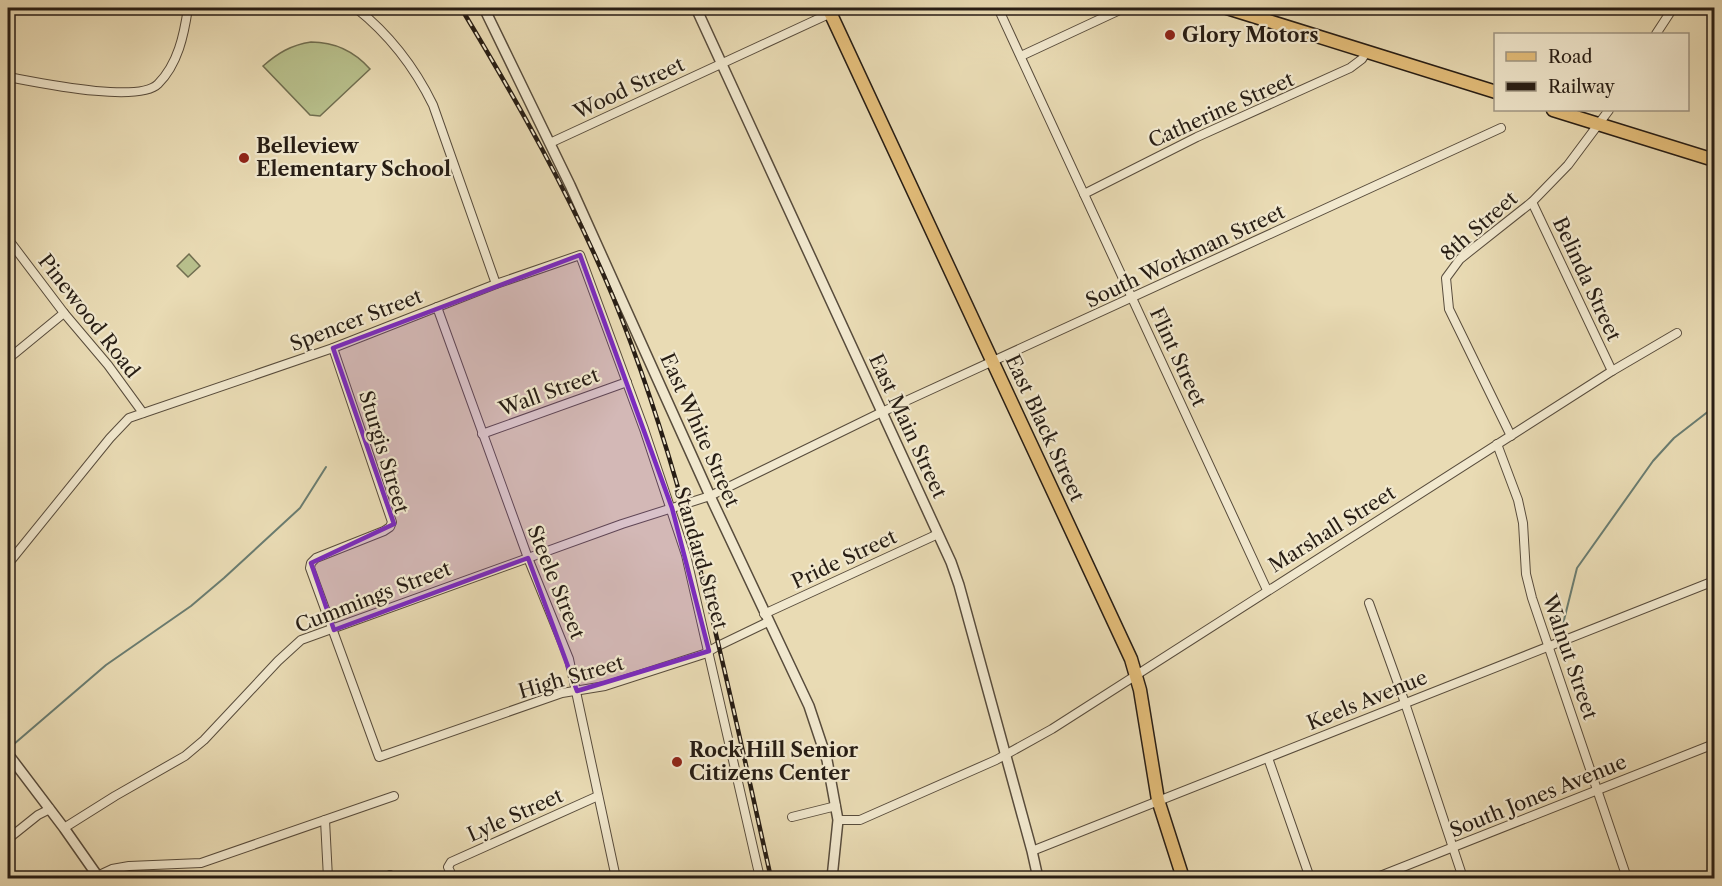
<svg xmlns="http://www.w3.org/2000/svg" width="1722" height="886" viewBox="0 0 1722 886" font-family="'Libre Caslon Text',serif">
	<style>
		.green { fill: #b8c08c; stroke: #706e50; stroke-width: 1.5 }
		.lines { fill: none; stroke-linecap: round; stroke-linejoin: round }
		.stream { stroke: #6a7c70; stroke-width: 2 }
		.minor-casing { stroke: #584c3c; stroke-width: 10 }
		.tertiary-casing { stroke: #584c3c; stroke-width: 12 }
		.primary-casing { stroke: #271d14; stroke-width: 15 }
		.trunk-casing { stroke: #271d14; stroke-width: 15 }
		.minor { stroke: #f1e8ce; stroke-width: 8 }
		.tertiary { stroke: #f1e8ce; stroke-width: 9 }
		.primary { stroke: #e4be7a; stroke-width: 12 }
		.trunk { stroke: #e4be7a; stroke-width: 12 }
		.rail-casing { stroke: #271d14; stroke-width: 4.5 }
		.rail { stroke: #f1e8ce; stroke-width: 2; stroke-dasharray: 7; stroke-linecap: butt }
		.marked { fill: #7b2cbf; fill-opacity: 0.2; stroke: #7b2cbf; stroke-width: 4.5; stroke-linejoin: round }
		.poi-dot { fill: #8f2418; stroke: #f1e8ce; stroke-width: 2 }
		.labels { text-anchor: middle; stroke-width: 4.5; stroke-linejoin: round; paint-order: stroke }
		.poi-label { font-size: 20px; font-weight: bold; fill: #271d14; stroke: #f1e8ce; text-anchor: start }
		.street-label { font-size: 20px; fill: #271d14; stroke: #f1e8ce }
	</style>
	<rect width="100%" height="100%" fill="#e9dbb4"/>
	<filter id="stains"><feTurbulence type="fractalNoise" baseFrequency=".00333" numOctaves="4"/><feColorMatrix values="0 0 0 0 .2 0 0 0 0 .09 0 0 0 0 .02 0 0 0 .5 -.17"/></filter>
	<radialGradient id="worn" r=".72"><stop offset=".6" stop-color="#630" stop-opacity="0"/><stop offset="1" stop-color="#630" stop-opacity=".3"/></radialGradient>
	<!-- green -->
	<g class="green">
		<path d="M311,42C335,42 354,51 370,69L320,116L310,115L263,66C278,53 291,45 311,42Z"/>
		<path d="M189,254L200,266L188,277L177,266Z"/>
	</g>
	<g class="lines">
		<!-- stream -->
		<g class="stream">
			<path d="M1561,632L1577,568L1653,461L1674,438L1714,407"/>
			<path d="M14,744L106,665L191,606L224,578L300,508L326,467"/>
		</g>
		<defs>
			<g id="minor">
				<path d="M356,8C390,35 414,66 433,105L496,284"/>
				<path d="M998,8L1267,590"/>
				<path d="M1656,34L1673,8"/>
				<path d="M1021,56L1124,8"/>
				<path d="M8,77C36,82 138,104 158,84C178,64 184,35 188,8"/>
				<path d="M550,143L831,13"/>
				<path d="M1084,194L1197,137L1350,68L1362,59L1367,51"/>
				<path d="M1532,202L1612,371"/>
				<path d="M8,239L64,313L108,365L143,413"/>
				<path d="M437,307L528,558L569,659L616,878"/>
				<path d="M333,348L392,522L390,527L384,531L316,558L311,563L310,568L379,757L562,693L605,686L704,654L718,646L768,622"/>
				<path d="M8,359L64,313"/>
				<path d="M482,434L627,382"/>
				<path d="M1511,436L1449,309L1446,278L1460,259L1532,202L1568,165L1609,110"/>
				<path d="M1497,444L1518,500L1523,523L1526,574L1532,598L1627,878"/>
				<path d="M8,564L110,438L129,418L333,348L496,284L580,255L644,429L686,555L760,878"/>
				<path d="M1369,603L1405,703L1463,878"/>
				<path d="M764,614L938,534"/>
				<path d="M1268,758L1310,878"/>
				<path d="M792,817L836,806"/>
				<path d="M325,820L328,878"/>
				<path d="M838,820H860L996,760L1052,729L1612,371L1677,333"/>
				<path d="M64,828L115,796L185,756L204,740L278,661L301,640L622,524L710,496L882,412L1501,128"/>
				<path d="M8,839L38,815L50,809"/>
				<path d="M1032,851L1714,581"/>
				<path d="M390,875V878"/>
				<path d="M97,876L112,869L129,866L201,863L394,796"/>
				<path d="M453,878L448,867L451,862L598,796"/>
				<path d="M1375,878L1714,744"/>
			</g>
			<g id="tertiary">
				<path d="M484,8L570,185L710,496L809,706L827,760L838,820L832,878"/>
				<path d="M696,8L951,562L959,585L1032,851L1038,878"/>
				<path d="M8,754L64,828L99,878"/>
			</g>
			<path id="primary" d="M828,8L1131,659L1140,690L1158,800L1183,878"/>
			<g id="trunk">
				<path d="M1227,8L1496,92"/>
				<path d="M1553,110L1714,160"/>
			</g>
		</defs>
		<!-- minor casing -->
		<use href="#minor" class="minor-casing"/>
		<!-- tertiary casing -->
		<use href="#tertiary" class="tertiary-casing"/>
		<!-- primary casing -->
		<use href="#primary" class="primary-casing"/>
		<!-- trunk casing -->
		<use href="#trunk" class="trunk-casing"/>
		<!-- minor -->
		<use href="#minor" class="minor"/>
		<!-- tertiary -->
		<use href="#tertiary" class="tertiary"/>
		<!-- primary -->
		<use href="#primary" class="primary"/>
		<!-- trunk -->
		<use href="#trunk" class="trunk"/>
		<defs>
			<path id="rail" d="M461,8C517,101 571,196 613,297C689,484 727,683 771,878"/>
		</defs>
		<!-- rail casing -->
		<use href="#rail" class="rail-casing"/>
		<!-- rail -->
		<use href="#rail" class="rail"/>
	</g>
	<!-- marked area -->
	<path class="marked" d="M580,255L672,508L709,651L577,691L528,558L334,630L311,563L394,524L333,348Z"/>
	<!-- markers -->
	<g class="poi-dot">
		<circle cx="1170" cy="35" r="6"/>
		<circle cx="244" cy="158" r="6"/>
		<circle cx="677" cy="762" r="6"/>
	</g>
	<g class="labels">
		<!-- poi labels -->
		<g class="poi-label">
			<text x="1182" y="42">Glory Motors</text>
			<text x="256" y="153">Belleview<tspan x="256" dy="23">Elementary School</tspan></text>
			<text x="689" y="757">Rock Hill Senior<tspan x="689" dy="23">Citizens Center</tspan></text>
		</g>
		<!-- street labels -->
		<g class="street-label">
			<text transform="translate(629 88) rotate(-25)" y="7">Wood Street</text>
			<text transform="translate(1221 110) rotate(-24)" y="7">Catherine Street</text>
			<text transform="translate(1479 226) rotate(-41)" y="7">8th Street</text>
			<text transform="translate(1185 256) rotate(-25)" y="7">South Workman Street</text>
			<text transform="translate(1587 279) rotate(65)" y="7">Belinda Street</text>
			<text transform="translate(89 316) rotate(52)" y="7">Pinewood Road</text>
			<text transform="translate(356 320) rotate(-21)" y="7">Spencer Street</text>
			<text transform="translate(1178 357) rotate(65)" y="7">Flint Street</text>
			<text transform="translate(549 392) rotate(-20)" y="7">Wall Street</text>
			<text transform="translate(908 426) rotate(65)" y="7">East Main Street</text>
			<text transform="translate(1045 428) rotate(65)" y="7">East Black Street</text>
			<text transform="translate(700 430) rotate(66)" y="7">East White Street</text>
			<text transform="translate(384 452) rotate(73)" y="7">Sturgis Street</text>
			<text transform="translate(1332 529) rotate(-32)" y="7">Marshall Street</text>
			<text transform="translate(701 558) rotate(74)" y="7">Standard Street</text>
			<text transform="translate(844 559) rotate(-25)" y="7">Pride Street</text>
			<text transform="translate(556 582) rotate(68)" y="7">Steele Street</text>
			<text transform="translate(373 597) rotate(-21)" y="7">Cummings Street</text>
			<text transform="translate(1570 657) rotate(71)" y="7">Walnut Street</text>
			<text transform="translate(571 677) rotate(-16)" y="7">High Street</text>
			<text transform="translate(1367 700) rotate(-22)" y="7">Keels Avenue</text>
			<text transform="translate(1538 796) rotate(-22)" y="7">South Jones Avenue</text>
			<text transform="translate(515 815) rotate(-24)" y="7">Lyle Street</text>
		</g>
	</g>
	<!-- margin -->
	<rect width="1722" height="886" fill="none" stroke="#e9dbb4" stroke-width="30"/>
	<rect x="9" y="9" width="1704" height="868" fill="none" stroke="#271d14" stroke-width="3"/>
	<rect x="15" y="15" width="1692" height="856" fill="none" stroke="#271d14" stroke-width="1.5"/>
	<!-- legend -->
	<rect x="1494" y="33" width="195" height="78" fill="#f1e8ce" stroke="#a09784" stroke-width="1.5"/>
	<rect x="1506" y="52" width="30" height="9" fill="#e4be7a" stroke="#a09784" stroke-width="1.5"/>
	<text x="1548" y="63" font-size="18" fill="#271d14">Road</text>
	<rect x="1506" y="82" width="30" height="9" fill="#271d14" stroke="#a09784" stroke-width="1.5"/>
	<text x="1548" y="93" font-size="18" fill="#271d14">Railway</text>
	<rect width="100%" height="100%" filter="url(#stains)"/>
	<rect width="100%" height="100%" fill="url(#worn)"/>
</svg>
